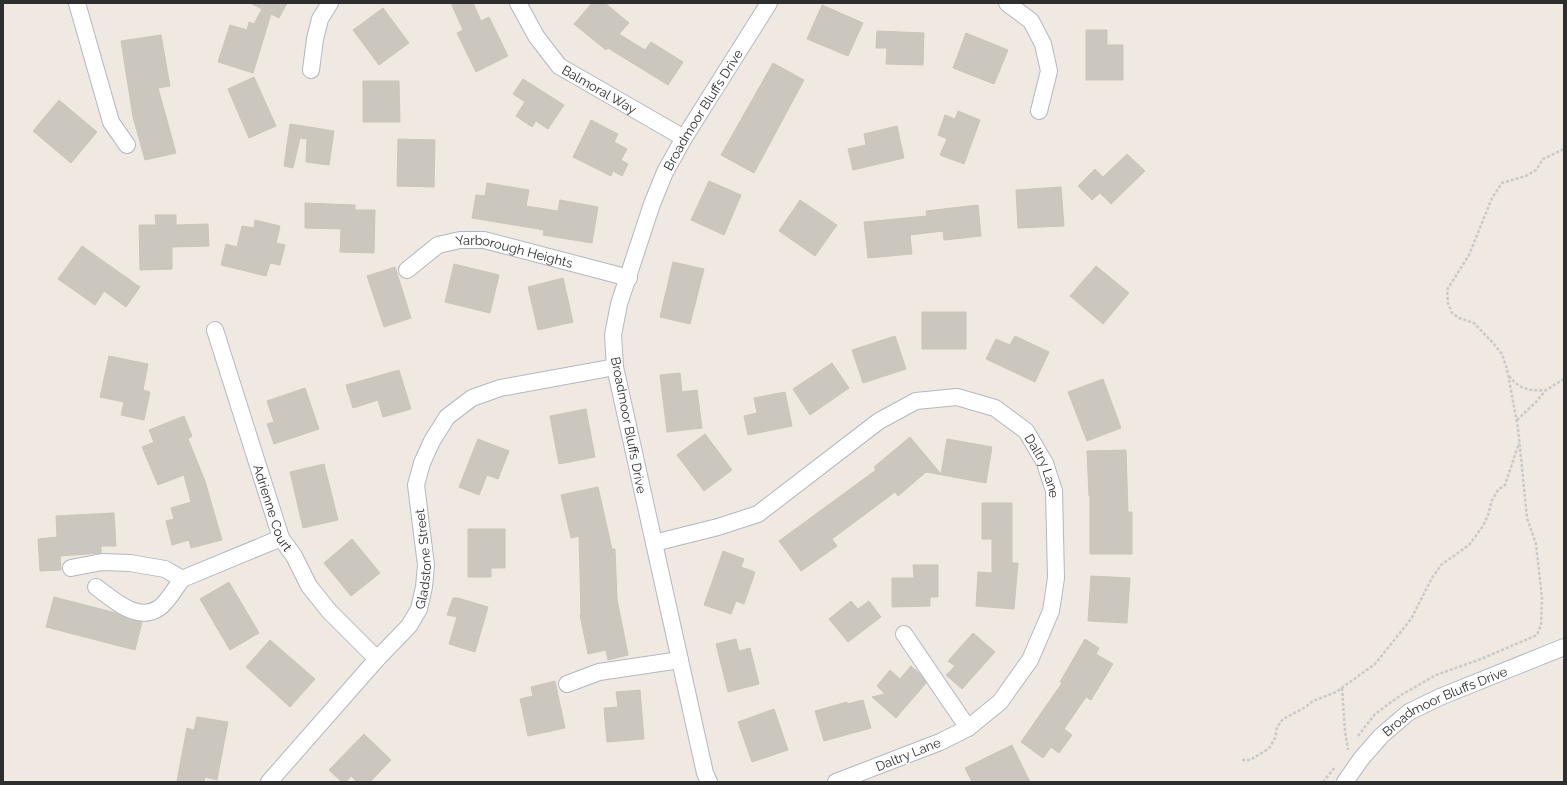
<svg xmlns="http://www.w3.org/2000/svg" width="1567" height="785" viewBox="0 0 1567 785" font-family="Raleway,sans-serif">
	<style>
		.building { fill: #cbc7bf; stroke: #cbc5ba }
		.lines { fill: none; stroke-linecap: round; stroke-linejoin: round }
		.minor-casing { stroke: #b4b7c1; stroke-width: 18 }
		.path { stroke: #c9c9c9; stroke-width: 2.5; stroke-dasharray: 3 2; stroke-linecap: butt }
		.minor { stroke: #fff; stroke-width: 16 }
		.labels { text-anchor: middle; stroke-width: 3; stroke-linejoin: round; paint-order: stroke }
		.street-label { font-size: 13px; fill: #2e2e2e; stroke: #fff }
	</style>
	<rect width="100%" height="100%" fill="#efe9e1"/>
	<!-- building -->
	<g class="building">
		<path d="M250,3H287L279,18L271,14L253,73L218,62L230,25L247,30L249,22L254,24L262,9Z"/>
		<path d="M451,3H473L481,21L489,17L508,56L476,72L457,33L463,30Z"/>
		<path d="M592,3H605L629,23L619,34L645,50L651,42L683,62L668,85L608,48L606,50L574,24Z"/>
		<path d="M822,5L863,23L848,56L807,39Z"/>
		<path d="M383,8L409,43L379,65L353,30Z"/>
		<path d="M1086,30H1107V45H1123V80H1086Z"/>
		<path d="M877,31L924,33L923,65L886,64L887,48H876Z"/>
		<path d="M966,33L1008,50L994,84L953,68Z"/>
		<path d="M161,35L170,86L158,88L176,153L145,160L133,117L121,41Z"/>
		<path d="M773,63L804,80L754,173L721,155Z"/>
		<path d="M254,77L276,126L249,138L228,89Z"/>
		<path d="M523,79L564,105L548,129L536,121L532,127L516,116L525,102L513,94Z"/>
		<path d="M363,81H399L400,122H363Z"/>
		<path d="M59,100L97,132L71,163L33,131Z"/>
		<path d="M958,111L980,120L964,164L940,155L947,139L938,135L945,115L955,119Z"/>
		<path d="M591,120L618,134L614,142L627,149L621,160L628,164L622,176L613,171L611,176L573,157Z"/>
		<path d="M290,124L334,131L329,165L306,162L307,139L300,138L293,168L284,166Z"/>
		<path d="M897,126L904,158L853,170L848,149L866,145L864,134Z"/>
		<path d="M398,139L435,140L434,187L397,186Z"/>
		<path d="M1127,154L1145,171L1111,204L1100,193L1092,200L1078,186L1095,169L1103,177Z"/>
		<path d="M709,181L741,195L724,235L691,220Z"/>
		<path d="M487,183L529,190L526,206L558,211L560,200L598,207L592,243L543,235L544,230L472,218L476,195L485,196Z"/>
		<path d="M1061,187L1064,226L1018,228L1016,190Z"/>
		<path d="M800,200L837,225L815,256L779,231Z"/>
		<path d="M305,203L355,205V210H375L374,253L340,252L341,229L305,228Z"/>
		<path d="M978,205L981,236L944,240L943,231L910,235L912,254L868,258L864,222L927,216L926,211Z"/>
		<path d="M155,215H176V225L208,224L209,246L172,247V269L140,270L139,225H156Z"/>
		<path d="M255,220L280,226L276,243L285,245L280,265L270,263L266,276L221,265L226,244L237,247L242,226L254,228Z"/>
		<path d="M82,246L140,287L126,307L104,291L95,305L58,279Z"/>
		<path d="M673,262L704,269L690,324L660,317Z"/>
		<path d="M454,264L499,275L490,313L445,302Z"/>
		<path d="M1096,266L1129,293L1103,324L1070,296Z"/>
		<path d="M395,267L411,318L384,327L367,276Z"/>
		<path d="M563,278L573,322L538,330L528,287Z"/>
		<rect x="922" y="312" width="44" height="37"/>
		<path d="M895,336L906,369L863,383L852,350Z"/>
		<path d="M1015,336L1049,352L1035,382L986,359L996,339L1010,345Z"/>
		<path d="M109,356L148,364L143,390L150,392L144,420L121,415L124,402L100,397Z"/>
		<path d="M832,363L849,388L810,415L793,389Z"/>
		<path d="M399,370L411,409L383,417L378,400L353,408L346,385Z"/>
		<path d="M680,373L682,392L697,390L702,428L667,432L660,375Z"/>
		<path d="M1103,379L1121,428L1087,441L1068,392Z"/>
		<path d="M305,388L319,429L274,444L267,424L274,422L267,401Z"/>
		<path d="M785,392L792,426L748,435L744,416L757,413L754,398Z"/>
		<path d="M586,409L595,457L559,464L550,416Z"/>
		<path d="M184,416L192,436L188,439L205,481L222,540L191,548L189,540L172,545L166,521L174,519L171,508L191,502L184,475L158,485L142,447L154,442L149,430Z"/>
		<path d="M705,434L732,470L704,491L677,455Z"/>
		<path d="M910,437L941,474L947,439L992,447L986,483L926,472L898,496L895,492L832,539L837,546L801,571L779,541L876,470L874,467Z"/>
		<path d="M478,439L509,451L498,479L487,475L479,495L459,487Z"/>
		<path d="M1126,450L1128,512H1132V554H1090V496H1089L1087,451Z"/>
		<path d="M324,464L338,520L303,528L290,472Z"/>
		<path d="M598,487L612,549H615L617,599L628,655L608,660L606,650L588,654L580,615L581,614L579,536L571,538L561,495Z"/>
		<path d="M982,503H1012V563H1018L1014,609L976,606L978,572L992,573V539H982Z"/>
		<path d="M114,513L116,546H101V553L60,556L61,570L40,571L38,539L57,537L56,516Z"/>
		<path d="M468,529H505V568H491V577H468Z"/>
		<path d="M352,539L380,573L351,596L324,563Z"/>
		<path d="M723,551L744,559L741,567L755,572L744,604L736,601L731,614L704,605Z"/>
		<path d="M913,565H938V597H930V606L892,607V578H914Z"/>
		<path d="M1091,576L1130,578L1127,623L1088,621Z"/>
		<path d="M229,582L259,633L230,650L200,599Z"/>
		<path d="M54,597L116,613L130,620L142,622L135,650L46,627Z"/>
		<path d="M453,598H458L488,607L475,652L449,644L457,617L447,615Z"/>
		<path d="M851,601L858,609L869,601L881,617L848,642L829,619Z"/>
		<path d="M973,633L995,652L962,689L946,675L955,666L948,661Z"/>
		<path d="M736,639L739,651L750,648L759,684L728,692L716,644Z"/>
		<path d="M1085,639L1099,648L1096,654L1113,664L1091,700L1086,697L1064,729L1072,735L1059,753L1051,747L1043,758L1021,742L1062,683L1060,682Z"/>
		<path d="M270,640L315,679L290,707L246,667Z"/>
		<path d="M911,666L919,673L926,683L896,718L872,697L885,694L877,686L890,670L900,679Z"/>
		<path d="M555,681L565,728L528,736L520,699L533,696L531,687Z"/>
		<path d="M640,690L644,739L607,742L604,708L618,707L616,692Z"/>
		<path d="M863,700L871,728L824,741L815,711L847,702V704Z"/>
		<path d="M774,709L788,750L752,762L738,722Z"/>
		<path d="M197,717L228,722L217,780L205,777L204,782L177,781L187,728L194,730Z"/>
		<path d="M364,734L391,760L370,782H357L351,776L346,782H342L329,770Z"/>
		<path d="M1012,745L1030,782H972L965,768Z"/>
	</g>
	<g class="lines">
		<defs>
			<g id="minor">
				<path d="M77,3L111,122L127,145"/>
				<path id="s1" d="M518,3L536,36L559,66L684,138"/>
				<path d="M1007,3L1031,21L1043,44L1049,71L1039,111"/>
				<path d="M311,70L315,39L320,19L330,3"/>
				<path id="s2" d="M407,270L438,245L460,240H484L629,278"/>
				<path id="s3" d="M215,330L281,538L294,556L309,586L329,611L377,659"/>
				<path id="s4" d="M654,543L718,527L758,514L879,421L916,401L957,397L995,408L1026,431L1045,463L1054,491L1056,578L1051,611L1030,660L1000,702L968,728L940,742L836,782"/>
				<path d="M71,568L102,562L130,563L165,569L182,579L281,538"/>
				<path d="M96,587C113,599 137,623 159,608C167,603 176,587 182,579"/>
				<path d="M904,634L968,728"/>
				<path d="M567,684L599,672L680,660"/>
				<path id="s5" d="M269,782L377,659L409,626L419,609L424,587L426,565L416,485L422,463L432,441L447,417L472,398L500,388L615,367"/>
				<path id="s6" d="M709,782L705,773L615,367L613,335L619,304L652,204L665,172L684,138L769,3"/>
				<path id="s7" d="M1345,782L1361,759L1381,736L1409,712L1440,697L1564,647"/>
			</g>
		</defs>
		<!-- minor casing -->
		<use href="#minor" class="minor-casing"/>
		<!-- path -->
		<g class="path">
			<path d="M1509,376C1518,388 1530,392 1545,390"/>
			<path d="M1517,420L1536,402L1546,390L1564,379"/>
			<path d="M1342,688L1345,731L1348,750"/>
			<path d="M1358,736L1375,714L1401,695L1436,675L1481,659L1537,635L1541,625L1542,598L1536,544L1527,518L1518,428L1507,369L1502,354L1493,343L1474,323L1459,318L1452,313L1448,303L1447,290L1469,255L1492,198L1502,183L1526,176L1536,170L1543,159L1564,149"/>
			<path d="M1242,760H1250L1265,751L1270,747L1275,738L1277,727L1283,719L1304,708L1313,701L1336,692L1375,664L1411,619L1432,578L1441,565L1469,545L1483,526L1488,515L1492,500L1498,490L1505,485L1519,443"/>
			<path d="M1323,782L1335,767"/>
		</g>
		<!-- minor -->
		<use href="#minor" class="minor"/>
	</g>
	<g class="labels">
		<!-- street labels -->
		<g class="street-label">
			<text dy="5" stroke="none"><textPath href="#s1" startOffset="122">Balmoral Way</textPath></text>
			<text dy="5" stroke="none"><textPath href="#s6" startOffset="702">Broadmoor Bluffs Drive</textPath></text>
			<text dy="5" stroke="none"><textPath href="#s2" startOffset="118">Yarborough Heights</textPath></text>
			<text transform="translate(629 425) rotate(79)" y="5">Broadmoor Bluffs Drive</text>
			<text dy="5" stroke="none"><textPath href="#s4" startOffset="461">Daltry Lane</textPath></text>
			<text dy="5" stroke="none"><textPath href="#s3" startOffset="187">Adrienne Court</textPath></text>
			<text dy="5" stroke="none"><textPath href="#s5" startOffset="280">Gladstone Street</textPath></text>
			<text dy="5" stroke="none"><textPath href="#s7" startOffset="132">Broadmoor Bluffs Drive</textPath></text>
			<text transform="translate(908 754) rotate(-22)" y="5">Daltry Lane</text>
		</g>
	</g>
	<!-- border -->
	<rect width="1567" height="785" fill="none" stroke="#2e2e2e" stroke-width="8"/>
</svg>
